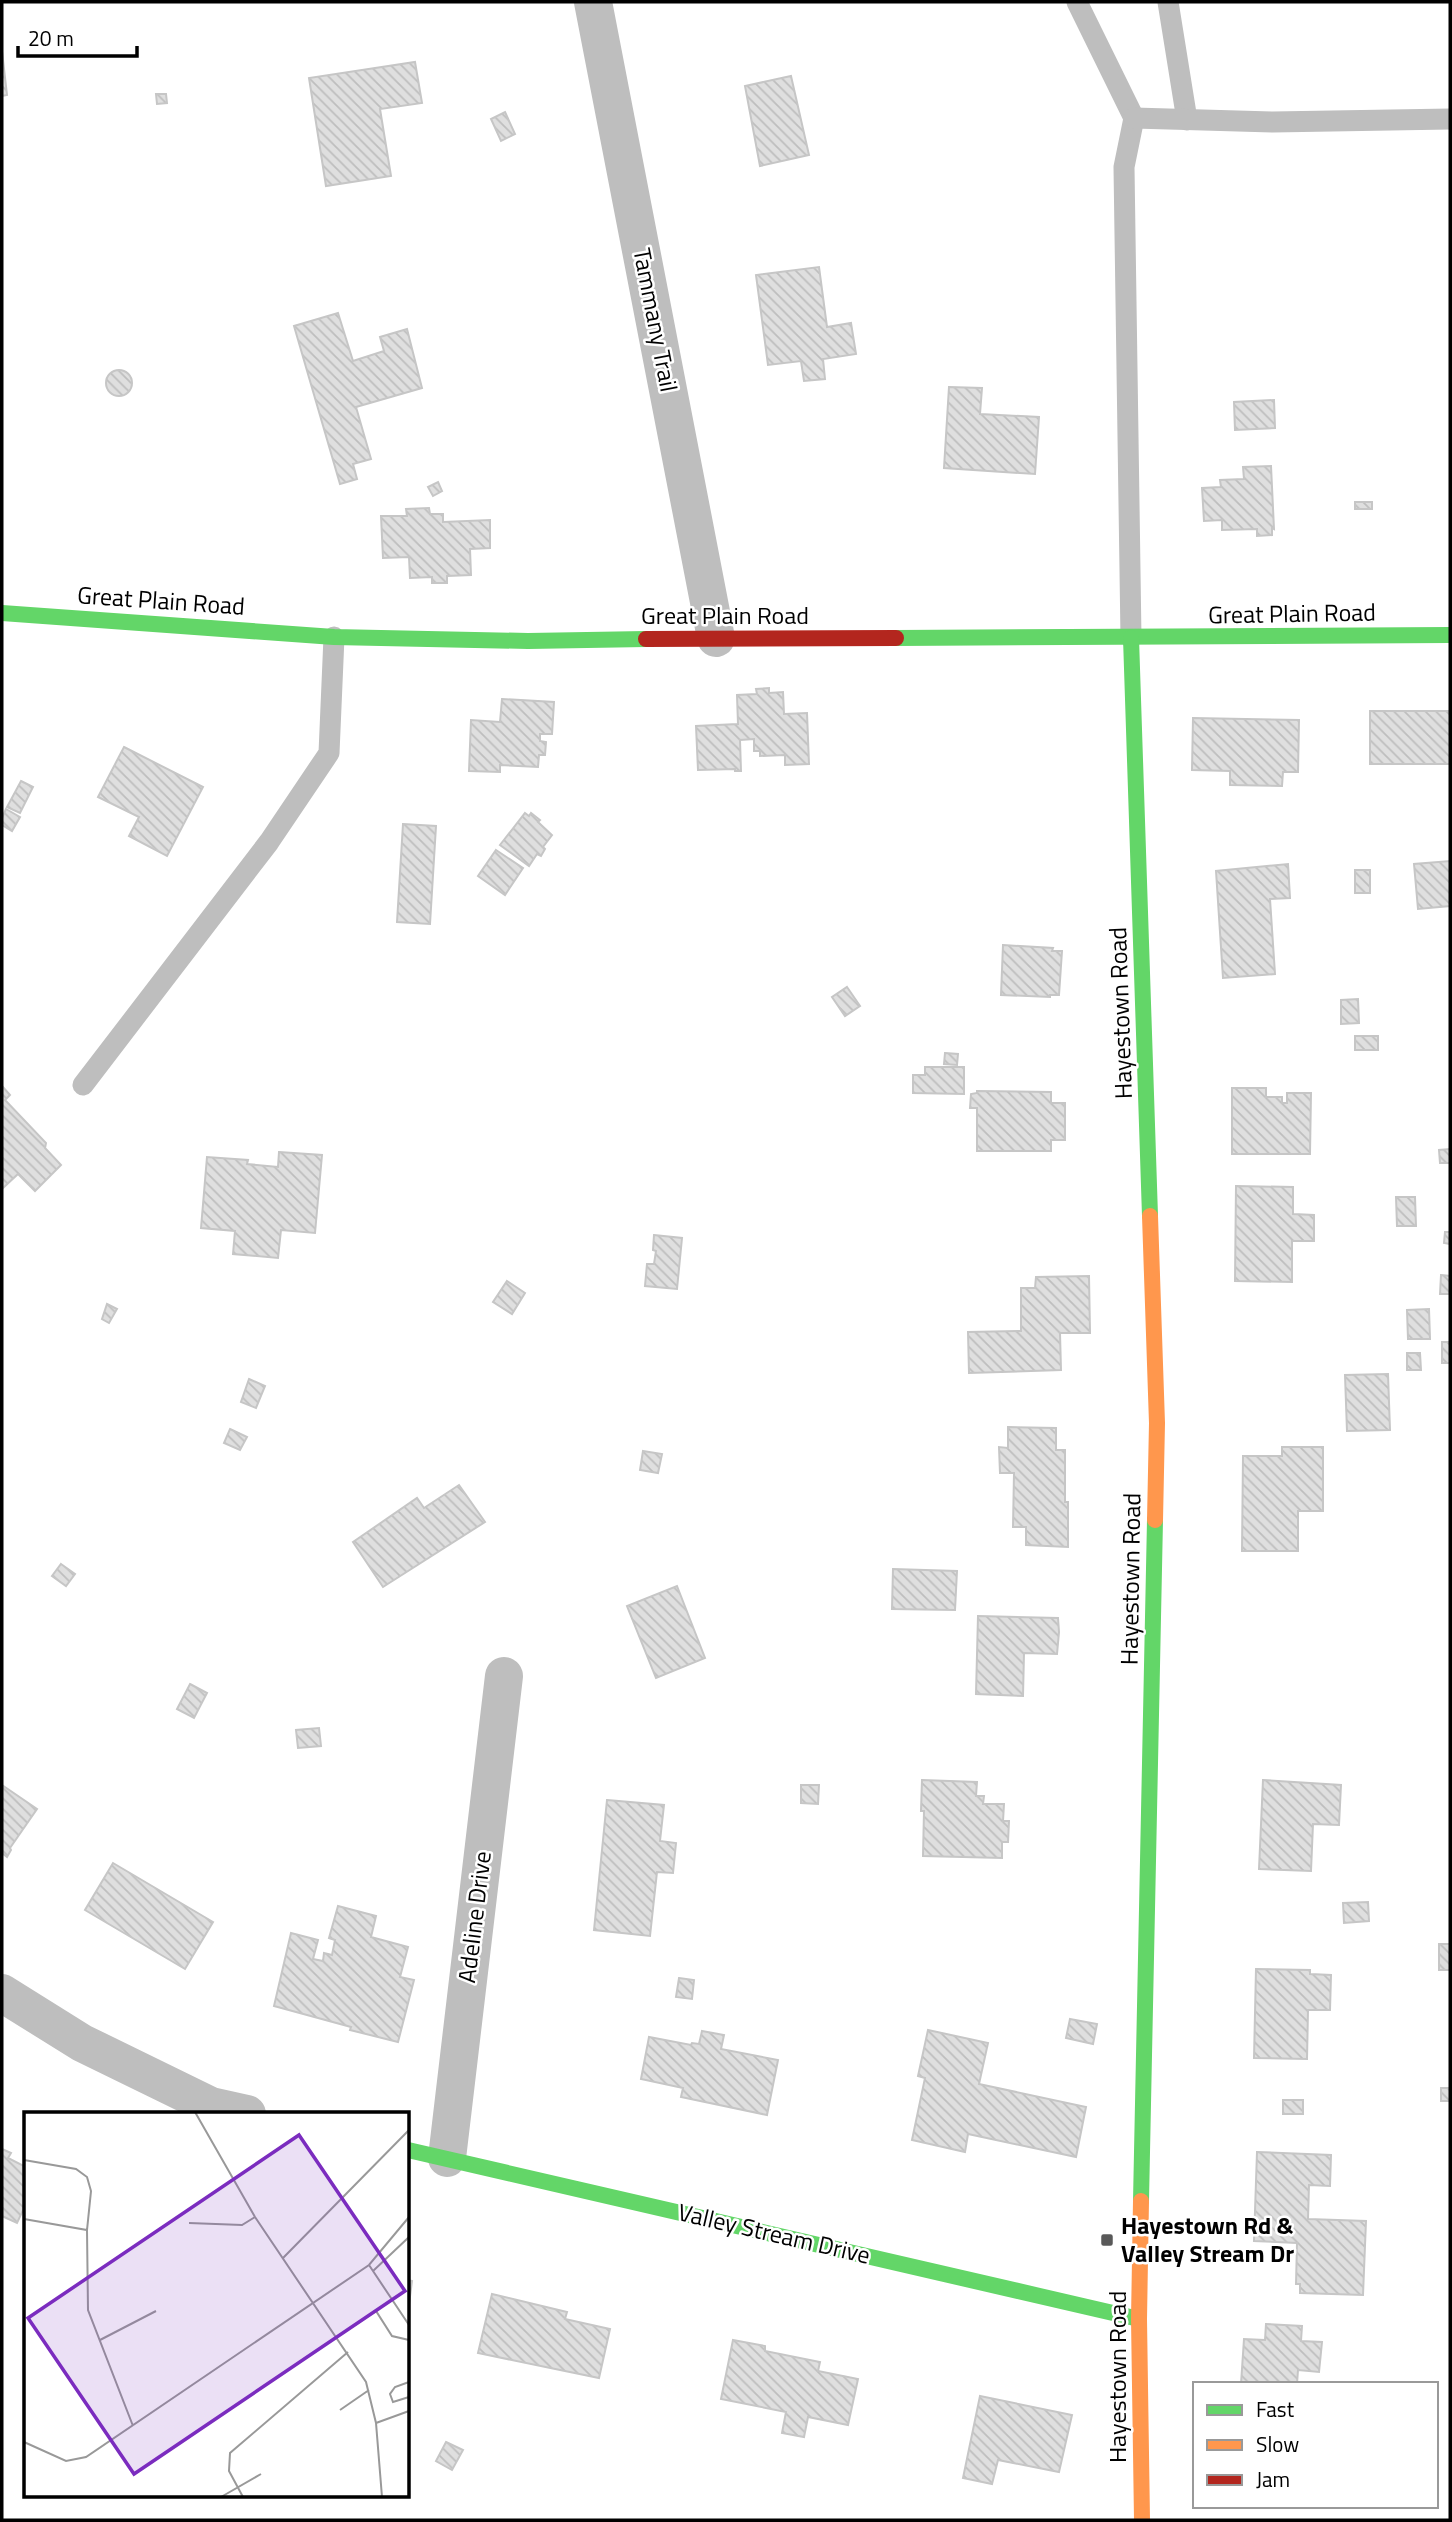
<svg xmlns="http://www.w3.org/2000/svg" width="1452" height="2522" viewBox="0 0 1452 2522" font-family="'Titillium Web',sans-serif">
	<style>
		.building { fill: url(#building-back-hatch); stroke: #c6c6c6; stroke-width: 2 }
		.lines { fill: none; stroke-linecap: round; stroke-linejoin: round }
		.lane { stroke: #bebebe; stroke-width: 21 }
		.street { stroke: #bebebe; stroke-width: 38 }
		.fast { stroke: #63d668; stroke-width: 16 }
		.slow { stroke: #ff974d; stroke-width: 16 }
		.jam { stroke: #b3261e; stroke-width: 16 }
		.poi-dot { fill: #595959; stroke: #fff; stroke-width: 2.5 }
		.labels { text-anchor: middle; stroke-width: 5; stroke-linejoin: round; paint-order: stroke }
		.street-label { font-size: 24px; fill: #000; stroke: #fff }
		.poi-label { font-size: 24px; font-weight: bold; fill: #000; stroke: #fff; text-anchor: start }
		.inset-road { fill: none; stroke: #999; stroke-width: 2 }
		.view { fill: #7b2cbf; fill-opacity: 0.15; stroke: #7b2cbf; stroke-width: 3.5 }
		.inset-edge { fill: none; stroke: #000; stroke-width: 3.5 }
	</style>
	<defs>
		<pattern id="building-back-hatch" width="6" height="6" patternUnits="userSpaceOnUse" patternTransform="scale(1.75)"><rect width="6" height="6" fill="#dfdfdf"/><path d="M-1 5l2 2M0 0l6 6M5-1l2 2" fill="none" stroke="#bebebe"/></pattern>
	</defs>
	<rect width="100%" height="100%" fill="#fff"/>
	<!-- building -->
	<g class="building">
		<path d="M2,51L7,95L2,96Z"/>
		<path d="M415,62L422,103L380,109L391,176L326,186L309,78Z"/>
		<path d="M791,76L809,155L760,166L745,86Z"/>
		<path d="M156,94H166L167,103L157,104Z"/>
		<path d="M505,112L515,134L501,141L491,119Z"/>
		<path d="M819,267L827,327L851,323L856,354L823,359L825,379L804,381L801,361L768,365L756,275Z"/>
		<path d="M338,313L353,361L384,351L380,337L407,329L422,388L356,407L371,459L353,464L357,479L340,484L294,326Z"/>
		<circle cx="119" cy="383" r="13"/>
		<path d="M949,387L982,388L980,414L1039,417L1035,474L944,468Z"/>
		<path d="M1274,400L1275,428L1235,430L1234,402Z"/>
		<path d="M1271,466L1274,529L1272,528V535L1257,536V529L1222,530V520L1204,521L1202,488L1221,487L1220,480L1244,479L1243,467Z"/>
		<path d="M438,482L442,491L433,496L428,487Z"/>
		<rect x="1355" y="502" width="17" height="7"/>
		<path d="M429,508L430,514H443V522L490,520V548L470,549L471,575L447,576V583H432V577L410,578L409,557L383,558L381,516H407L406,509Z"/>
		<path d="M769,688V693L783,692L784,714L807,713L809,764L785,765V755L760,756V751H754V739L740,740L741,771H735V769L698,770L696,726L738,724L737,695L757,694L756,689Z"/>
		<path d="M502,699L554,702L552,734H540V741L546,742L545,755H539L538,767L500,765V772L469,771L471,720L500,722Z"/>
		<rect x="1370" y="711" width="80" height="53"/>
		<path d="M1193,718L1299,720L1298,772H1283L1282,786L1230,785V771L1192,770Z"/>
		<path d="M124,747L203,787L167,856L129,836L139,817L98,797Z"/>
		<path d="M21,781L33,787L20,813L7,807Z"/>
		<path d="M6,809L20,817L12,831L2,825V818Z"/>
		<path d="M525,813L529,816L531,813L540,820L538,822L552,835L543,847L545,849L541,856L537,854L529,866L500,845Z"/>
		<path d="M403,824L436,826L430,924L397,922Z"/>
		<path d="M496,850L523,868L505,895L478,876Z"/>
		<path d="M1450,861V906L1418,909L1414,864Z"/>
		<path d="M1288,864L1290,898L1270,899L1275,974L1223,978L1216,871Z"/>
		<rect x="1355" y="870" width="15" height="23"/>
		<path d="M1003,945L1053,948L1052,951H1062L1059,995H1050V997L1001,995Z"/>
		<path d="M847,987L860,1006L845,1016L832,997Z"/>
		<path d="M1358,999L1359,1023L1341,1024V1000Z"/>
		<rect x="1355" y="1036" width="23" height="14"/>
		<path d="M945,1053L958,1054L957,1065L944,1064Z"/>
		<path d="M925,1067H964V1094L913,1093V1075H925Z"/>
		<path d="M2,1086L10,1095L5,1100L46,1143L45,1148L61,1165L35,1191L18,1174L2,1189Z"/>
		<path d="M1232,1088H1266V1097H1282V1103H1287V1093H1311L1310,1154H1232Z"/>
		<path d="M977,1091L1051,1092V1103H1065V1140H1051V1151H977V1108H970L971,1094L977,1093Z"/>
		<path d="M1450,1149V1163H1440L1439,1150Z"/>
		<path d="M279,1152L322,1155L315,1233L281,1230L278,1258L233,1254L235,1231L201,1228L207,1157L248,1160L247,1164L278,1167Z"/>
		<path d="M1236,1186L1293,1187V1214L1314,1215V1241H1292V1282L1235,1281Z"/>
		<path d="M1396,1197H1415L1416,1226H1397Z"/>
		<path d="M1445,1232H1450V1244L1444,1243Z"/>
		<path d="M654,1235L682,1238L677,1289L645,1286L647,1264H654L656,1251L653,1250Z"/>
		<path d="M1441,1275L1450,1276V1294H1440Z"/>
		<path d="M1089,1276L1090,1333H1060L1061,1370L969,1373L968,1332L1021,1331V1288H1035L1036,1277Z"/>
		<path d="M507,1281L525,1293L512,1314L493,1302Z"/>
		<path d="M107,1304L117,1309L109,1323L102,1319Z"/>
		<path d="M1429,1309L1430,1339H1408L1407,1310Z"/>
		<rect x="1442" y="1342" width="8" height="21"/>
		<path d="M1407,1353H1420L1421,1370H1407Z"/>
		<path d="M1388,1374L1390,1430L1347,1431L1345,1375Z"/>
		<path d="M249,1379L265,1386L256,1408L241,1402Z"/>
		<path d="M1008,1427L1056,1428V1450H1065V1502H1068V1547L1026,1545V1527H1013L1014,1473H1000L999,1447L1008,1448Z"/>
		<path d="M230,1429L247,1437L240,1450L224,1443Z"/>
		<path d="M1282,1447H1323V1511H1298V1551H1242L1243,1456H1282Z"/>
		<path d="M643,1451L662,1454L658,1473L640,1470Z"/>
		<path d="M459,1485L485,1522L383,1587L353,1542L417,1498L424,1508Z"/>
		<path d="M61,1564L75,1574L66,1586L52,1576Z"/>
		<path d="M893,1569L957,1571L955,1610L892,1609Z"/>
		<path d="M677,1586L705,1658L656,1678L627,1606Z"/>
		<path d="M978,1616L1058,1618L1059,1632L1057,1654L1024,1653L1023,1696L976,1694Z"/>
		<path d="M190,1684L207,1693L194,1718L177,1709Z"/>
		<path d="M319,1728L321,1746L298,1748L296,1730Z"/>
		<path d="M922,1780L977,1782L976,1796H984L983,1804H1004L1003,1821H1009L1008,1842H1002V1858L923,1856L924,1811H921Z"/>
		<path d="M1263,1780L1341,1785L1339,1825L1313,1824L1311,1871L1259,1869Z"/>
		<path d="M2,1785L37,1809L10,1848L11,1850L7,1857L2,1853Z"/>
		<path d="M801,1785H819L818,1804L801,1803Z"/>
		<path d="M607,1800L664,1805L660,1841L676,1843L673,1873L657,1872L650,1936L594,1930Z"/>
		<path d="M113,1863L213,1922L185,1969L85,1910Z"/>
		<path d="M1368,1902L1369,1921L1344,1923L1343,1903Z"/>
		<path d="M338,1906L376,1916L371,1937L408,1947L400,1977L414,1980L398,2042L350,2030L351,2027L274,2006L291,1933L318,1940L313,1959L323,1961L324,1953L332,1955L335,1940L329,1938Z"/>
		<rect x="1439" y="1944" width="11" height="26"/>
		<path d="M1256,1969L1310,1970V1974L1331,1975L1330,2010H1308L1307,2059L1254,2058Z"/>
		<path d="M679,1978L694,1980L692,1999L676,1997Z"/>
		<path d="M1070,2019L1097,2024L1093,2044L1066,2038Z"/>
		<path d="M928,2030L988,2043L979,2084L1086,2107L1076,2157L968,2134L965,2152L912,2140L925,2078L918,2076Z"/>
		<path d="M702,2031L724,2035L721,2049L778,2060L767,2115L681,2097L683,2088L641,2079L649,2037L691,2045L692,2043L699,2044Z"/>
		<rect x="1441" y="2088" width="9" height="13"/>
		<rect x="1283" y="2100" width="20" height="14"/>
		<path d="M2,2149L11,2153L8,2158L26,2167V2204L17,2223L2,2216Z"/>
		<path d="M1257,2152L1331,2155L1330,2186L1309,2185L1308,2219L1366,2221L1363,2295L1300,2293V2284H1296L1297,2243L1254,2241Z"/>
		<path d="M408,2280L412,2281L408,2312Z"/>
		<path d="M492,2294L567,2312L565,2319L610,2329L599,2378L478,2353Z"/>
		<path d="M1266,2324L1302,2326L1301,2341L1322,2342L1319,2372L1298,2370L1297,2384H1241L1244,2339L1265,2340Z"/>
		<path d="M733,2340L765,2346V2351L820,2362L818,2371L858,2379L848,2425L808,2417L804,2437L782,2433L786,2412L721,2399Z"/>
		<path d="M980,2396L1072,2415L1059,2472L998,2460L992,2484L963,2478Z"/>
		<path d="M446,2442L463,2450L452,2470L436,2461Z"/>
	</g>
	<g class="lines">
		<!-- lane -->
		<g class="lane">
			<path d="M1077,2L1134,118L1124,167L1131,638"/>
			<path d="M1168,2L1187,120"/>
			<path d="M1134,118L1273,122L1450,119"/>
			<path d="M83,1085L269,842L329,753L334,637"/>
		</g>
		<!-- street -->
		<g class="street">
			<path d="M593,2L716,638"/>
			<path d="M2,1993L82,2043L211,2106L247,2114"/>
			<path d="M447,2158L504,1676"/>
		</g>
		<!-- fast -->
		<g class="fast">
			<path d="M2,613L334,637L528,641L646,639"/>
			<path d="M896,638L1450,635"/>
			<path d="M1131,638L1150,1216"/>
			<path d="M408,2150L1139,2319"/>
			<path d="M1141,2201L1155,1520"/>
		</g>
		<!-- slow -->
		<g class="slow">
			<path d="M1150,1216L1157,1423L1155,1520"/>
			<path d="M1141,2201L1139,2319L1142,2520"/>
		</g>
		<!-- jam -->
		<path class="jam" d="M646,639L896,638"/>
	</g>
	<!-- markers -->
	<rect class="poi-dot" x="1100" y="2233" width="14" height="14" rx="3.5"/>
	<g class="labels">
		<!-- street labels -->
		<g class="street-label">
			<text transform="translate(655 320) rotate(79)" y="8">Tammany Trail</text>
			<text transform="translate(161 601) rotate(4)" y="8">Great Plain Road</text>
			<text transform="translate(1292 614) rotate(-1)" y="8">Great Plain Road</text>
			<text x="725" y="624">Great Plain Road</text>
			<text transform="translate(1121 1013) rotate(-92)" y="8">Hayestown Road</text>
			<text transform="translate(1131 1579) rotate(-89)" y="8">Hayestown Road</text>
			<text transform="translate(475 1917) rotate(-83)" y="8">Adeline Drive</text>
			<text transform="translate(774 2234) rotate(13)" y="8">Valley Stream Drive</text>
			<text transform="translate(1118 2377) rotate(-90)" y="8">Hayestown Road</text>
		</g>
		<!-- poi labels -->
		<g class="poi-label">
			<text x="1121" y="2234">Hayestown Rd &amp;<tspan x="1121" dy="28">Valley Stream Dr</tspan></text>
		</g>
	</g>
	<!-- overview -->
	<g transform="translate(24 2112)">
		<rect width="385" height="385" fill="#fff"/>
		<path class="inset-road" d="M171,0L231,105L342,270L352,311L358,385M0,48L52,57L63,65L67,79L63,118L0,107M165,111L218,113L231,105M63,118L64,198L109,314M259,146L385,18M345,153L385,213M349,159L385,125M313,225L352,199L368,224L385,228M76,228L132,199M385,270L371,275L366,282L369,290L385,285M316,298L345,278M352,311L385,299M0,330L42,349L62,345L345,153L385,105M197,385L237,362M219,385L205,359L206,341L324,240"/>
		<path class="view" d="M275,23L381,179L110,362L4,206Z"/>
		<rect width="385" height="385" class="inset-edge"/>
	</g>
	<!-- border -->
	<rect width="1452" height="2522" fill="none" stroke="#000000" stroke-width="7"/>
	<!-- legend -->
	<rect x="1193" y="2382" width="245" height="126" fill="#ffffff" stroke="#999999" stroke-width="2"/>
	<rect x="1207" y="2405" width="35" height="10" fill="#63d668" stroke="#999999" stroke-width="2"/>
	<text x="1256" y="2417" font-size="21" fill="#000000">Fast</text>
	<rect x="1207" y="2440" width="35" height="10" fill="#ff974d" stroke="#999999" stroke-width="2"/>
	<text x="1256" y="2452" font-size="21" fill="#000000">Slow</text>
	<rect x="1207" y="2475" width="35" height="10" fill="#b3261e" stroke="#999999" stroke-width="2"/>
	<text x="1256" y="2487" font-size="21" fill="#000000">Jam</text>
	<!-- scale -->
	<path d="M18 46v10h119v-10" fill="none" stroke="#000000" stroke-width="3.5"/>
	<text x="28" y="46" font-size="21" fill="#000000" stroke="#ffffff" stroke-width="5" paint-order="stroke">20 m</text>
</svg>
